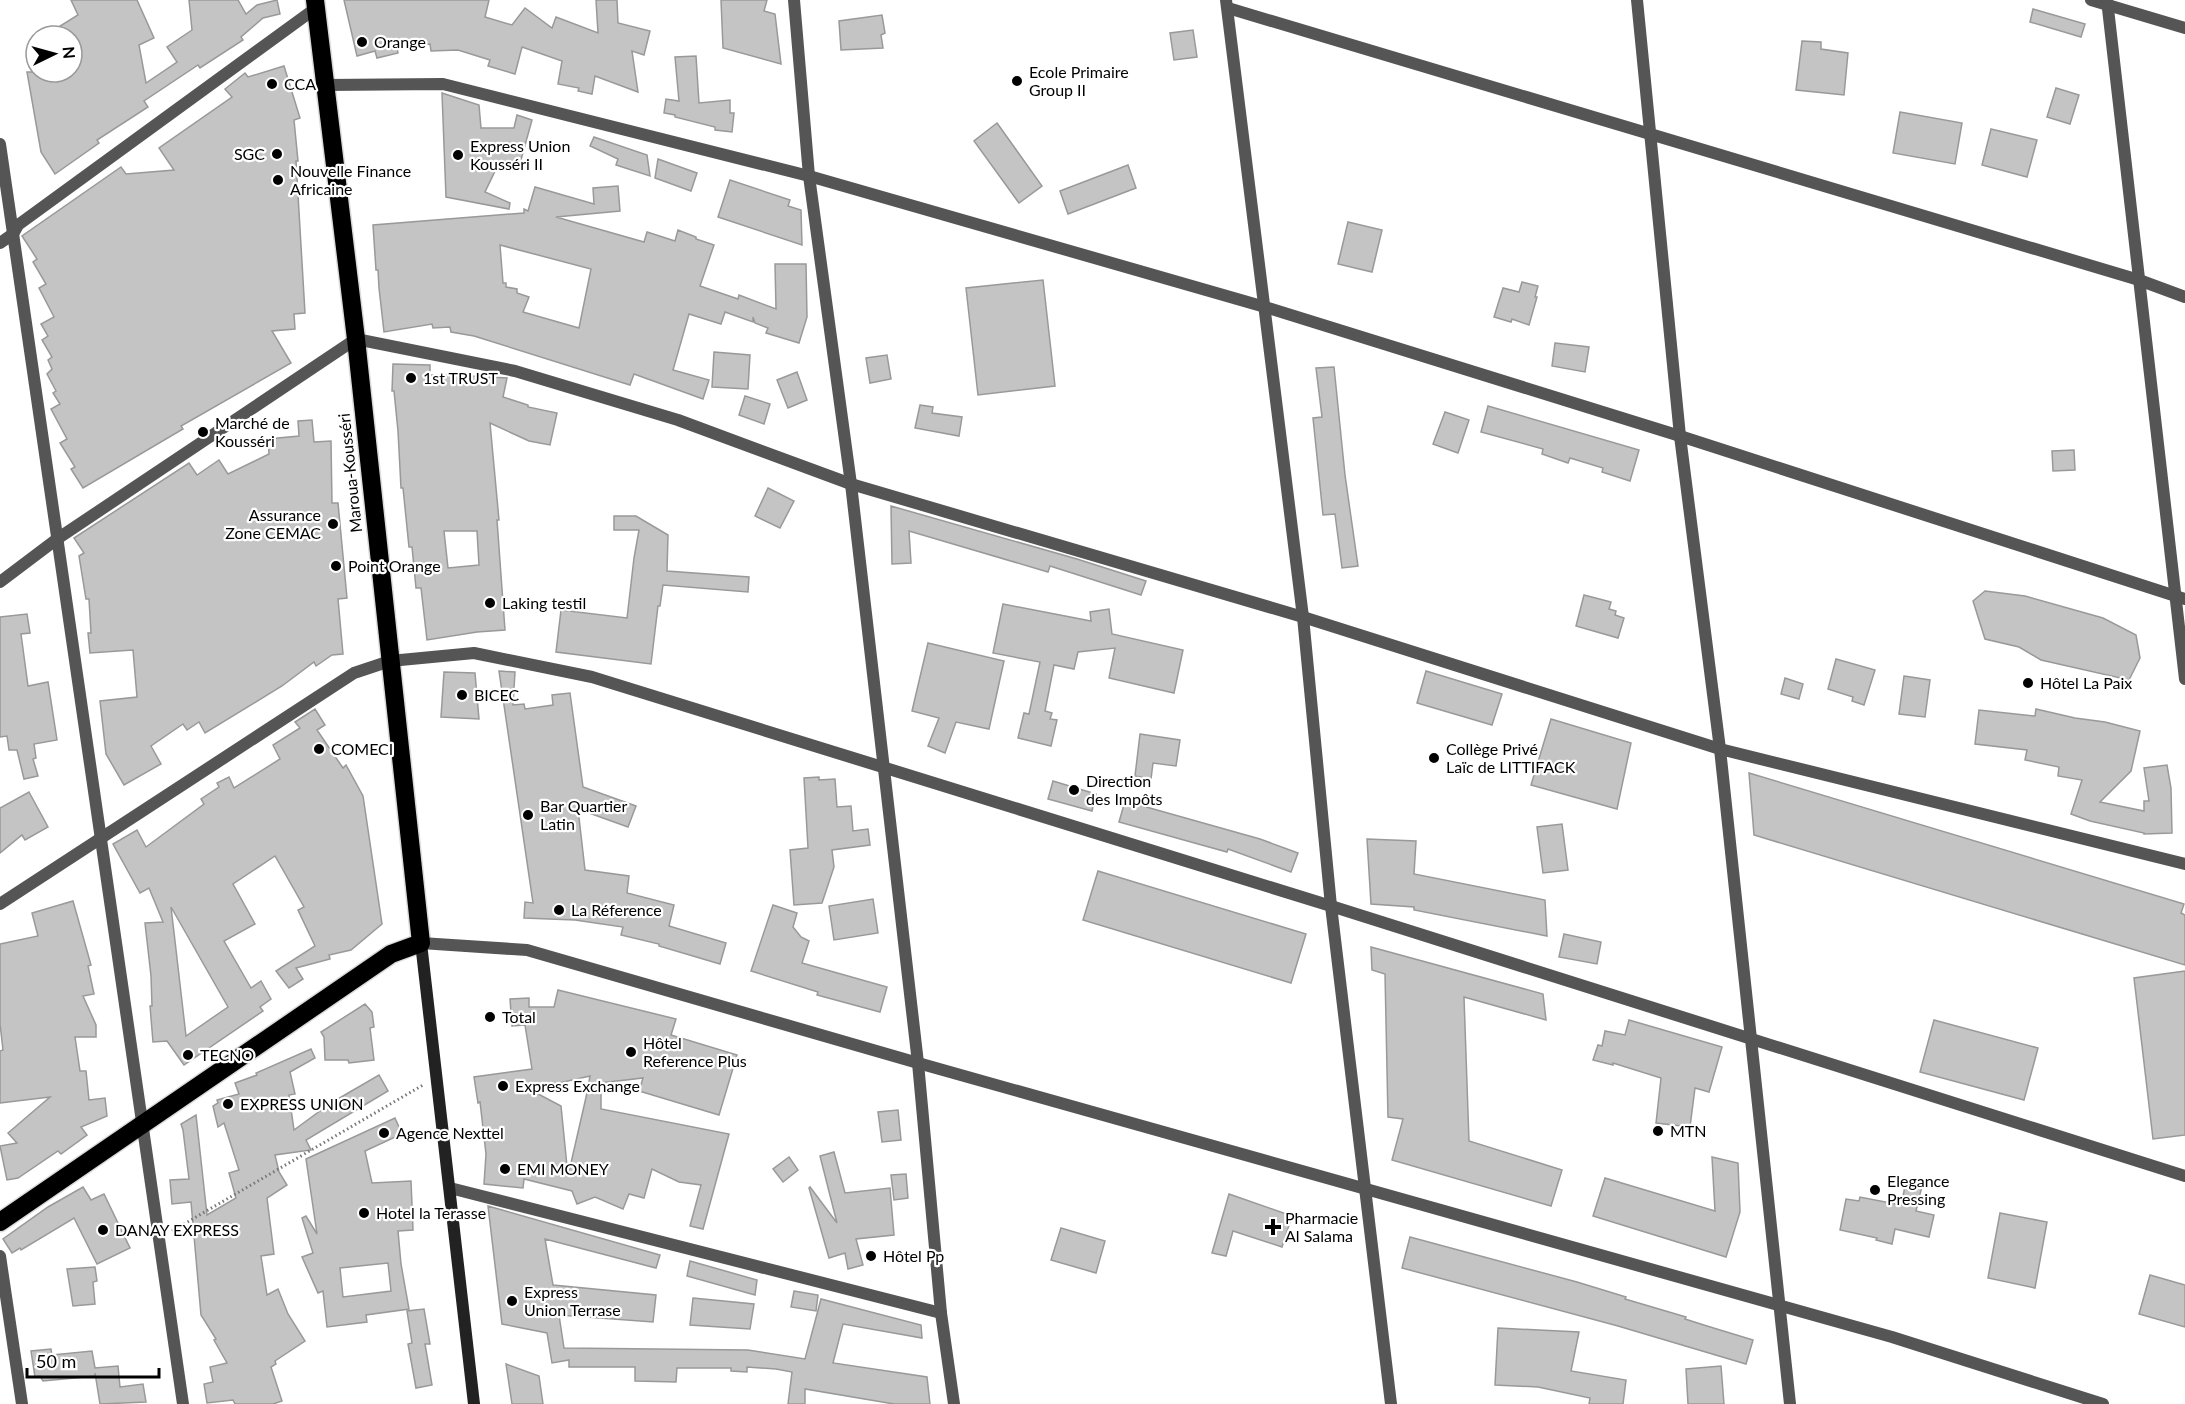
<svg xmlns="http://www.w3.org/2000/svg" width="2185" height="1404" viewBox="0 0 2185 1404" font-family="Lato,sans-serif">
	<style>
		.building { fill: #c4c4c4; stroke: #999; stroke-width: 1.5; fill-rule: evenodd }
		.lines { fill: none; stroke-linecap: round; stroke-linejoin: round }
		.highway-casing { stroke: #dbdbdb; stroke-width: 21 }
		.path { stroke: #777; stroke-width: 3; stroke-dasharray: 1.5 3; stroke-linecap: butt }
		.street { stroke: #555; stroke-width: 12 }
		.secondary { stroke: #222; stroke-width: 12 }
		.highway { stroke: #000; stroke-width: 18 }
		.poi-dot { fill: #000; stroke: #fff; stroke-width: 2 }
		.labels { text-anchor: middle; stroke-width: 4.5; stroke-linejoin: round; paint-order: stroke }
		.poi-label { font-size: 16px; fill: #000; stroke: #fff; text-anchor: start }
		.street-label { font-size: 16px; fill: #000; stroke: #fff }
	</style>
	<rect width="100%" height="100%" fill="#fff"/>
	<!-- building -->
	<g class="building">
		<path d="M71,0H137L154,38L139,45L146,83L177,62L167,47L192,30L189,0H238L246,14L257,5L277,0L280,14L263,18L241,37L243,40L200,68L198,65L144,101L148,107L97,140L99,143L55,174L41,152L27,72H72V36H44L78,15Z"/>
		<path d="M344,0H489L485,17L512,25L525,8L552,28L556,17L598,33L596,0H617L618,23L650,31L644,55L632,51L638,92L595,76L592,94L578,91L579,88L558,84L562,61L522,47L515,74L488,66L490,60L458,50L431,51L430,44L397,48L398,53L377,58L375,51L357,56Z"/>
		<path d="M721,0H767L764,11L775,14L781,64L723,48Z"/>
		<path d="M2033,9L2085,24L2081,37L2030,22Z"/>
		<path d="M882,15L885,33L881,35L883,48L841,50L839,21Z"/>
		<path d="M1193,30L1197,57L1174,60L1170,33Z"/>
		<path d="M1802,41L1821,42V49L1848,53L1844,95L1796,90Z"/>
		<path d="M696,56L699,103L730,100V113H734L732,132L715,130V127L675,117V115L664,113L666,99L679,101L675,57Z"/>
		<path d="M284,66L300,118L294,120L298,161H296L305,313L294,314L295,329L272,331L291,363L181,426L183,429L83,488L71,469L75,467L60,443L67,439L51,409L60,404L53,393L56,391L47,374L52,369L48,360L52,357L42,340L48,336L41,324L54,317L39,288L46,284L33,262L37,259L22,236L121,167L126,174L174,170L159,148L232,97L225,89L245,73L248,77Z"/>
		<path d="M2056,88L2079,95L2070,124L2047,117Z"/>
		<path d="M442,93L479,105L481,128H514L517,115L532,120L519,167L500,161L485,192L510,203L509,209L446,197Z"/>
		<path d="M1900,112L1962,123L1955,164L1893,153Z"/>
		<path d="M997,123L1042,186L1019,203L974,141Z"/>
		<path d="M1991,129L2037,140L2027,177L1982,165Z"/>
		<path d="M594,137L647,155L650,176L616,165L618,159L590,146Z"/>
		<path d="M658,159L697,173L691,191L655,178Z"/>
		<path d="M1128,165L1136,188L1068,214L1060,191Z"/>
		<path d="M730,180L790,200L788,206L801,210L802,245L718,217Z"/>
		<path d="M618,186L620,211L556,217L644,242L647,232L675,241L678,230L696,237V239L714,245L700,286L738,299L739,295L776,309L775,264H806L807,317L799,343L766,333L768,328L755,323L753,317V322L725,312L721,324L689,314L673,370L709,380L703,399L634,374L630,385L474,336L451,332L450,327L433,328L432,324L384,332L379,288L378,270H376L373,225L524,213V209L528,211L535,187L594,204L593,188ZM500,245L591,269L579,328L523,312L529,297L517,293V289L506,287V283H503Z"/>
		<path d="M1348,222L1382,230L1372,272L1338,264Z"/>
		<path d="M1043,280L1055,386L978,395L966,288Z"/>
		<path d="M1522,282L1538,286L1535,297H1537L1529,325L1512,319L1511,322L1494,317L1503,288L1519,292Z"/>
		<path d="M1555,343L1589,347L1585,372L1552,366Z"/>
		<path d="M714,352L750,355L748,389L712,387Z"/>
		<path d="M887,355L891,379L870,383L866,358Z"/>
		<path d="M393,364L430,365V375H471V376L507,378L503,397L528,405V407L557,413L550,445L529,441L490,423L499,520H497L505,630L477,632L427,640L421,588H416L412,547H409L403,488H401L398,431L394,391H392ZM444,531H477L479,565L448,568Z"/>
		<path d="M1334,367L1345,475L1358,566L1342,568L1335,514L1323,515L1313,418L1322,417L1316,368Z"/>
		<path d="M797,372L807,400L788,408L777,380Z"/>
		<path d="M745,396L770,404L764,424L739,415Z"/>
		<path d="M920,405L933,407L932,413L962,417L959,436L915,428Z"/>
		<path d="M1488,406L1639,450L1630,481L1602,472L1603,468L1570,458L1568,463L1542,454L1543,449L1481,432Z"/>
		<path d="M1445,412L1469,420L1458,453L1433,444Z"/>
		<path d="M312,420L314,442L331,441L332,503H338L347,598L338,599L343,654L332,655L316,666L314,662L282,686L205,733L199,722L187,730L183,724L151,746L161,764L124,785L106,754L100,701L137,697L133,650L90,653L88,633H91L89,599H86L79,556L84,553L74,538L189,463L197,475L219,460L228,474L269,454L268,439L299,436L298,421Z"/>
		<path d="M2074,450L2075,470L2053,471L2052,451Z"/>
		<path d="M768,488L794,501L780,528L755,516Z"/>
		<path d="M891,506L1077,559L1146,581L1141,595L1050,566L1048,572L909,531L911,563L892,564Z"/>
		<path d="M614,516H636L668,535L667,571L749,577L748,592L663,585L660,606H658L651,664L556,652L561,610L627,618L634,558L639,530H614Z"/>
		<path d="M1985,591L2025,596L2103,618L2136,635L2140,658L2129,680L2041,660L2019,647L1985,639L1973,601Z"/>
		<path d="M1584,595L1611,602L1609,609L1616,611L1615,615L1624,618L1618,638L1576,626Z"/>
		<path d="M1003,604L1091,621L1090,612L1109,609L1112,634L1183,650L1174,693L1109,678L1115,648L1078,652L1074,669L1054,665L1045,711L1052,713L1050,719L1057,720L1051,746L1018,738L1024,713L1029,714L1040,662L993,653Z"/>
		<path d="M27,614L30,633L21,634L28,686L48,682L57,740L34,744L36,758L33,759L38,776L24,779L17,750H9L7,736L0,737V617Z"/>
		<path d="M928,643L1004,661L989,729L956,722L945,753L928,746L939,718L912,711Z"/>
		<path d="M1836,659L1875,670L1864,705L1852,701L1853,697L1828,689Z"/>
		<path d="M499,671L515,672L513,705L524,704L525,709L553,705L552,695L570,693L583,787L636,806L628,827L578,809L585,870L629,876L627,893L674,905L669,926L726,943L720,964L659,946V944L621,935L623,927L575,920L524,918L525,902L533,903Z"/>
		<path d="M1426,671L1502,694L1492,725L1417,703Z"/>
		<path d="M444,672L475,673L479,719L441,717Z"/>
		<path d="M1904,676L1930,680L1925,717L1899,714Z"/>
		<path d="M1785,678L1803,684L1799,699L1781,694Z"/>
		<path d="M315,709L325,725L317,730L343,768L346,765L363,796L382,924L351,950L329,955L330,959L296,968L303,979L289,988L276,971L315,946L298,910L304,907L275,856L233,884L255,924L224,941L251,988L261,981L271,999L260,1007L263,1011L184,1065L167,1041L153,1042L150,1006H152L151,976L145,923L163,922L149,888L140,893L113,844L137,830L146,847L204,804L201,799L219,787L217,783L229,777L234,788L280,759L273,745L300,728L295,722ZM171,907L228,1007L186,1036L175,941Z"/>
		<path d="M2036,709L2075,718L2105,722L2140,731L2131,771L2100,802L2144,811V801H2149L2144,768L2167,765L2171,788L2172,833L2144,834V833L2090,821L2071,814L2082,780L2058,776L2059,767L2025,760L2027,750L1975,744L1979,710L2035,716Z"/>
		<path d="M1551,719L1631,743L1617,809L1531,785Z"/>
		<path d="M1140,734L1180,740L1176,766L1153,763L1151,779L1135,776Z"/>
		<path d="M1749,773L2184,904L2181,913L2185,915V965L1754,835Z"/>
		<path d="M819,777V780L835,779L837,807L851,806L853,831L868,829L870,845L832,850L834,867L822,903L794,905L790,850L808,848L804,778Z"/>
		<path d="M1053,781L1096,794L1092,811L1048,799Z"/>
		<path d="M29,792L48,827L25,840L22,835L0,853V808Z"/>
		<path d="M1125,801L1260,839L1298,853L1291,872L1228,849L1227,852L1119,822Z"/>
		<path d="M1562,824L1568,870L1543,873L1537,827Z"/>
		<path d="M1367,839L1416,841L1414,874L1545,900L1547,936L1414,910V907L1371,904Z"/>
		<path d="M1098,871L1306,934L1291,983L1083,920Z"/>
		<path d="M873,899L878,933L834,940L829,906Z"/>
		<path d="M73,901L91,965L88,966L94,994L83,996L96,1025V1037H75L80,1071H86L89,1100L105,1098L107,1116L81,1127L87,1135L61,1154L58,1151L18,1178L7,1180L0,1146L17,1143L8,1133L50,1097L0,1103V1051L3,1050L0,1024V944L38,936L32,913Z"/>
		<path d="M773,905L797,913L793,927L801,937L809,941L802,963L887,987L880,1012L817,995L818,992L751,971Z"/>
		<path d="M1564,934L1601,942L1597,964L1559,957Z"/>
		<path d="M1371,947L1543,994L1546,1020L1464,997L1469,1141L1562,1170L1551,1206L1392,1160L1403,1119L1388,1117L1385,974L1372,970Z"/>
		<path d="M2185,971V1135L2153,1139L2134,978Z"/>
		<path d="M558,990L676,1019L671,1035L737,1055L719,1115L639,1091L643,1078L601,1083V1109L729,1134L703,1229L690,1226L701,1185L679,1182L652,1169L644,1198L629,1194L623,1209L595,1197L577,1204L572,1191L524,1179L523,1188L484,1184L486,1154L480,1102L478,1103L474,1077L532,1069L525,1025L512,1026L510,999L529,998V1007H554ZM590,1076L587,1093L568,1176L561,1106L523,1086L559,1083Z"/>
		<path d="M365,1004L372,1012L374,1027L370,1028L374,1060L349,1063L348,1060H325L324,1037L321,1032Z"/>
		<path d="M1629,1020L1722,1047L1709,1092L1695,1088L1690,1127L1656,1123L1661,1078L1613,1063V1065L1593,1060L1598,1045L1602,1046L1605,1031L1625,1035Z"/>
		<path d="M1934,1020L2038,1048L2024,1100L1920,1072Z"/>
		<path d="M311,1049L315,1058L290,1072L295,1094L289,1095L294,1130L331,1103L379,1075L388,1091L306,1140L311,1150L275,1155L279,1172L287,1185L267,1198L274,1254L261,1256L267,1295L278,1289L288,1314L305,1341L275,1361L276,1364L271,1367L282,1401L273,1404H235L233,1400L207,1403L204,1384L213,1382L210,1367L227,1363L214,1340L216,1339L201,1315L191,1202L172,1204L170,1180L189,1179L183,1130L181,1124L196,1115L207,1215L236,1198L229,1173L239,1170L224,1123L218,1127L213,1106L218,1103L217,1100L239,1094L235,1083L257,1075L256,1073Z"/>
		<path d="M898,1110L901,1140L882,1142L878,1112Z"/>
		<path d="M395,1118L402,1134L365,1151L372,1183L411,1181L413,1230L398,1231L401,1264L409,1309L366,1315L367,1322L327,1327L323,1291L318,1293L302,1257L313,1253L302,1218L306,1216L317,1234L306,1159ZM388,1263L391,1291L343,1297L340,1268Z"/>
		<path d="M834,1152L845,1193L890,1188L894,1235L856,1239L863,1265L848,1269L845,1253L829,1258L809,1188L810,1187L837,1223L820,1156Z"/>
		<path d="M789,1157L798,1170L783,1182L773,1169Z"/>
		<path d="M1712,1157L1738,1163L1740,1212L1726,1257L1593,1216L1605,1178L1715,1211Z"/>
		<path d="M906,1174L908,1198L894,1200L891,1175Z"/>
		<path d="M1906,1182L1922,1186L1916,1211L1934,1215L1929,1237L1895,1229L1892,1244L1876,1240L1877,1238L1840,1230L1846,1199L1859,1201L1860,1197L1901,1205Z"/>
		<path d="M83,1187L91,1200L104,1194L130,1248L97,1264L74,1218L21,1250L20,1248L12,1253L3,1239L48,1207Z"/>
		<path d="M1229,1194L1292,1216L1282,1247L1233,1231L1226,1256L1212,1253Z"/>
		<path d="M488,1206L660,1255L656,1268L545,1239L553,1285L656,1295L653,1322L559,1315L564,1348L748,1350L805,1359L821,1299L921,1325L922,1338L843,1324L833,1363L927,1377L930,1404H894L805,1389V1404H788L792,1372L776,1369L747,1367V1372L731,1371V1368H677L676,1382L635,1381V1367H569V1360L552,1363L547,1333L502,1324Z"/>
		<path d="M2000,1213L2047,1222L2035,1288L1988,1278Z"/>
		<path d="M1061,1228L1105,1241L1096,1273L1051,1260Z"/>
		<path d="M1410,1237L1577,1282L1626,1297L1625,1299L1686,1317L1685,1319L1707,1326L1753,1340L1746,1364L1618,1326L1402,1268Z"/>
		<path d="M690,1261L757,1280L755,1295L687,1276Z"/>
		<path d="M95,1267L97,1281L93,1282L95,1304L73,1306L67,1269Z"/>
		<path d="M2150,1275L2185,1285V1327L2139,1314Z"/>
		<path d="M794,1291L818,1295L816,1311L791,1307Z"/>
		<path d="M693,1298L754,1304L750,1329L690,1325Z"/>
		<path d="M424,1309L430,1344H425L432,1385L416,1388L408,1344L412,1343L407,1311Z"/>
		<path d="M1498,1328L1579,1332L1571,1371L1626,1380L1623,1404H1589L1590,1398L1538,1387L1495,1385Z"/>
		<path d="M51,1349L52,1355L92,1351L95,1368L118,1366L120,1387L143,1384L146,1402L100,1404L95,1373V1376L43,1381L40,1376L35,1377L31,1351Z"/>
		<path d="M506,1364L539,1376L543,1404H512Z"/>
		<path d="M1721,1366L1724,1404H1688L1686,1369Z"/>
	</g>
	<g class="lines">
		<defs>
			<path id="highway" d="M0,1222L391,954L421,943L356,339L315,0"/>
		</defs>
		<!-- highway casing -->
		<use href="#highway" class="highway-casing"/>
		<!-- path -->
		<path class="path" d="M172,1231L423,1085"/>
		<!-- street -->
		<g class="street">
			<path d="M794,0L809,176L851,484L918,1063L941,1313L954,1404"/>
			<path d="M1226,0L1303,617L1331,906L1391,1404"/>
			<path d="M1637,0L1680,436L1720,749L1790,1404"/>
			<path d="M2091,0L2185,28"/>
			<path d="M2107,0L2185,679"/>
			<path d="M1228,8L2139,280L2185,297"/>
			<path d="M326,85L443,84L809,176L1265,307L1680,436L2185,599"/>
			<path d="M0,144L183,1404"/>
			<path d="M0,243L13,234L18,225L316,8"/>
			<path d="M0,582L57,539L356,339L515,371L678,420L851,484L1303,617L1720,749L2185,864"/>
			<path d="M0,904L354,673L390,661L474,653L592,677L1331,906L2185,1176"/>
			<path d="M421,943L527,950L918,1063L1892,1337L2103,1404"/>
			<path d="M450,1188L941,1313"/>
			<path d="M0,1256L22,1404"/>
		</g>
		<!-- secondary -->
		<path class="secondary" d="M421,943L474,1404"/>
		<!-- highway -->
		<use href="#highway" class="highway"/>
	</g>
	<!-- markers -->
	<g class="poi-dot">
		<circle cx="362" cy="42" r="6"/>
		<circle cx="1017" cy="81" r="6"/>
		<circle cx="272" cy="84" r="6"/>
		<circle cx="277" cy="154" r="6"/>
		<circle cx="458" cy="155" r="6"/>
		<circle cx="278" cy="180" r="6"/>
		<circle cx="411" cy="378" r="6"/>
		<circle cx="203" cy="432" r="6"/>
		<circle cx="333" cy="524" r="6"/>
		<circle cx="336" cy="566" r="6"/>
		<circle cx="490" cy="603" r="6"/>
		<circle cx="2028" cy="683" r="6"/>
		<circle cx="462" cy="695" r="6"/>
		<circle cx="319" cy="749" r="6"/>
		<circle cx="1434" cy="758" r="6"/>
		<circle cx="1074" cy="790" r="6"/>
		<circle cx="528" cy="815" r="6"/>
		<circle cx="559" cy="910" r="6"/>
		<circle cx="490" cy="1017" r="6"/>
		<circle cx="631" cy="1052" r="6"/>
		<circle cx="188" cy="1055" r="6"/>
		<circle cx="503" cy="1086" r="6"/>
		<circle cx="228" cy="1104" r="6"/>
		<circle cx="1658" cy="1131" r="6"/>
		<circle cx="384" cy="1133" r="6"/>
		<circle cx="505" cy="1169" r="6"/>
		<circle cx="1875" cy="1190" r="6"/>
		<circle cx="364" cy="1213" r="6"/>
		<path d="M1270 1218h6v6h6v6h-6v6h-6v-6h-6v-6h6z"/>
		<circle cx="103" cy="1230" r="6"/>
		<circle cx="871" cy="1256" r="6"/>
		<circle cx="512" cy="1301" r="6"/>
	</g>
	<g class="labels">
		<!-- poi labels -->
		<g class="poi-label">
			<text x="374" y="48">Orange</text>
			<text x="1029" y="78">Ecole Primaire<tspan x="1029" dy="18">Group II</tspan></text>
			<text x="284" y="90">CCA</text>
			<text x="470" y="152">Express Union<tspan x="470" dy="18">Kousséri II</tspan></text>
			<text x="265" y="160" text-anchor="end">SGC</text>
			<text x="290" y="177">Nouvelle Finance<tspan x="290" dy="18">Africaine</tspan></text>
			<text x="423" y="384">1st TRUST</text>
			<text x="215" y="429">Marché de<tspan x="215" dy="18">Kousséri</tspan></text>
			<text x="321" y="521" text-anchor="end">Assurance<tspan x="321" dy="18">Zone CEMAC</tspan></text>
			<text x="348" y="572">Point Orange</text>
			<text x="502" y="609">Laking testil</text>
			<text x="2040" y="689">Hôtel La Paix</text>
			<text x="474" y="701">BICEC</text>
			<text x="331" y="755">COMECI</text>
			<text x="1446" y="755">Collège Privé<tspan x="1446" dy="18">Laïc de LITTIFACK</tspan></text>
			<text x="1086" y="787">Direction<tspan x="1086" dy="18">des Impôts</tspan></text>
			<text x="540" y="812">Bar Quartier<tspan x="540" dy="18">Latin</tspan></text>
			<text x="571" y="916">La Réference</text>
			<text x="502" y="1023">Total</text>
			<text x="643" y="1049">Hôtel<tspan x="643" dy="18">Reference Plus</tspan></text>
			<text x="200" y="1061">TECNO</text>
			<text x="515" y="1092">Express Exchange</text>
			<text x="240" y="1110">EXPRESS UNION</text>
			<text x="1670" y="1137">MTN</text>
			<text x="396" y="1139">Agence Nexttel</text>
			<text x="517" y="1175">EMI MONEY</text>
			<text x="1887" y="1187">Elegance<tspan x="1887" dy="18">Pressing</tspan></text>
			<text x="376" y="1219">Hotel la Terasse</text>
			<text x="1285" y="1224">Pharmacie<tspan x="1285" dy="18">Al Salama</tspan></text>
			<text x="115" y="1236">DANAY EXPRESS</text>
			<text x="883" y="1262">Hôtel Pp</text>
			<text x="524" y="1298">Express<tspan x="524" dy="18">Union Terrase</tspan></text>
		</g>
		<!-- street labels -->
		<g class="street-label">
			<text transform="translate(350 473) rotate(-96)" y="6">Maroua-Kousséri</text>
		</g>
	</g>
	<!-- north arrow -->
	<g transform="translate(54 54) rotate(85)"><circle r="28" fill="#ffffff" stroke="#999999" stroke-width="1.5"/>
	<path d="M0-4.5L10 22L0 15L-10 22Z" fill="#000000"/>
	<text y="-9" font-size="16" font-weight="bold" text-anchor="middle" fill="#000000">N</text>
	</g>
	<!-- scale -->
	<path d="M27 1368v9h132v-9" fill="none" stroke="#000000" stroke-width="3"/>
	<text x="36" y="1368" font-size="18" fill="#000000" stroke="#ffffff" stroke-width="4.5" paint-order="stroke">50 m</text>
</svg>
